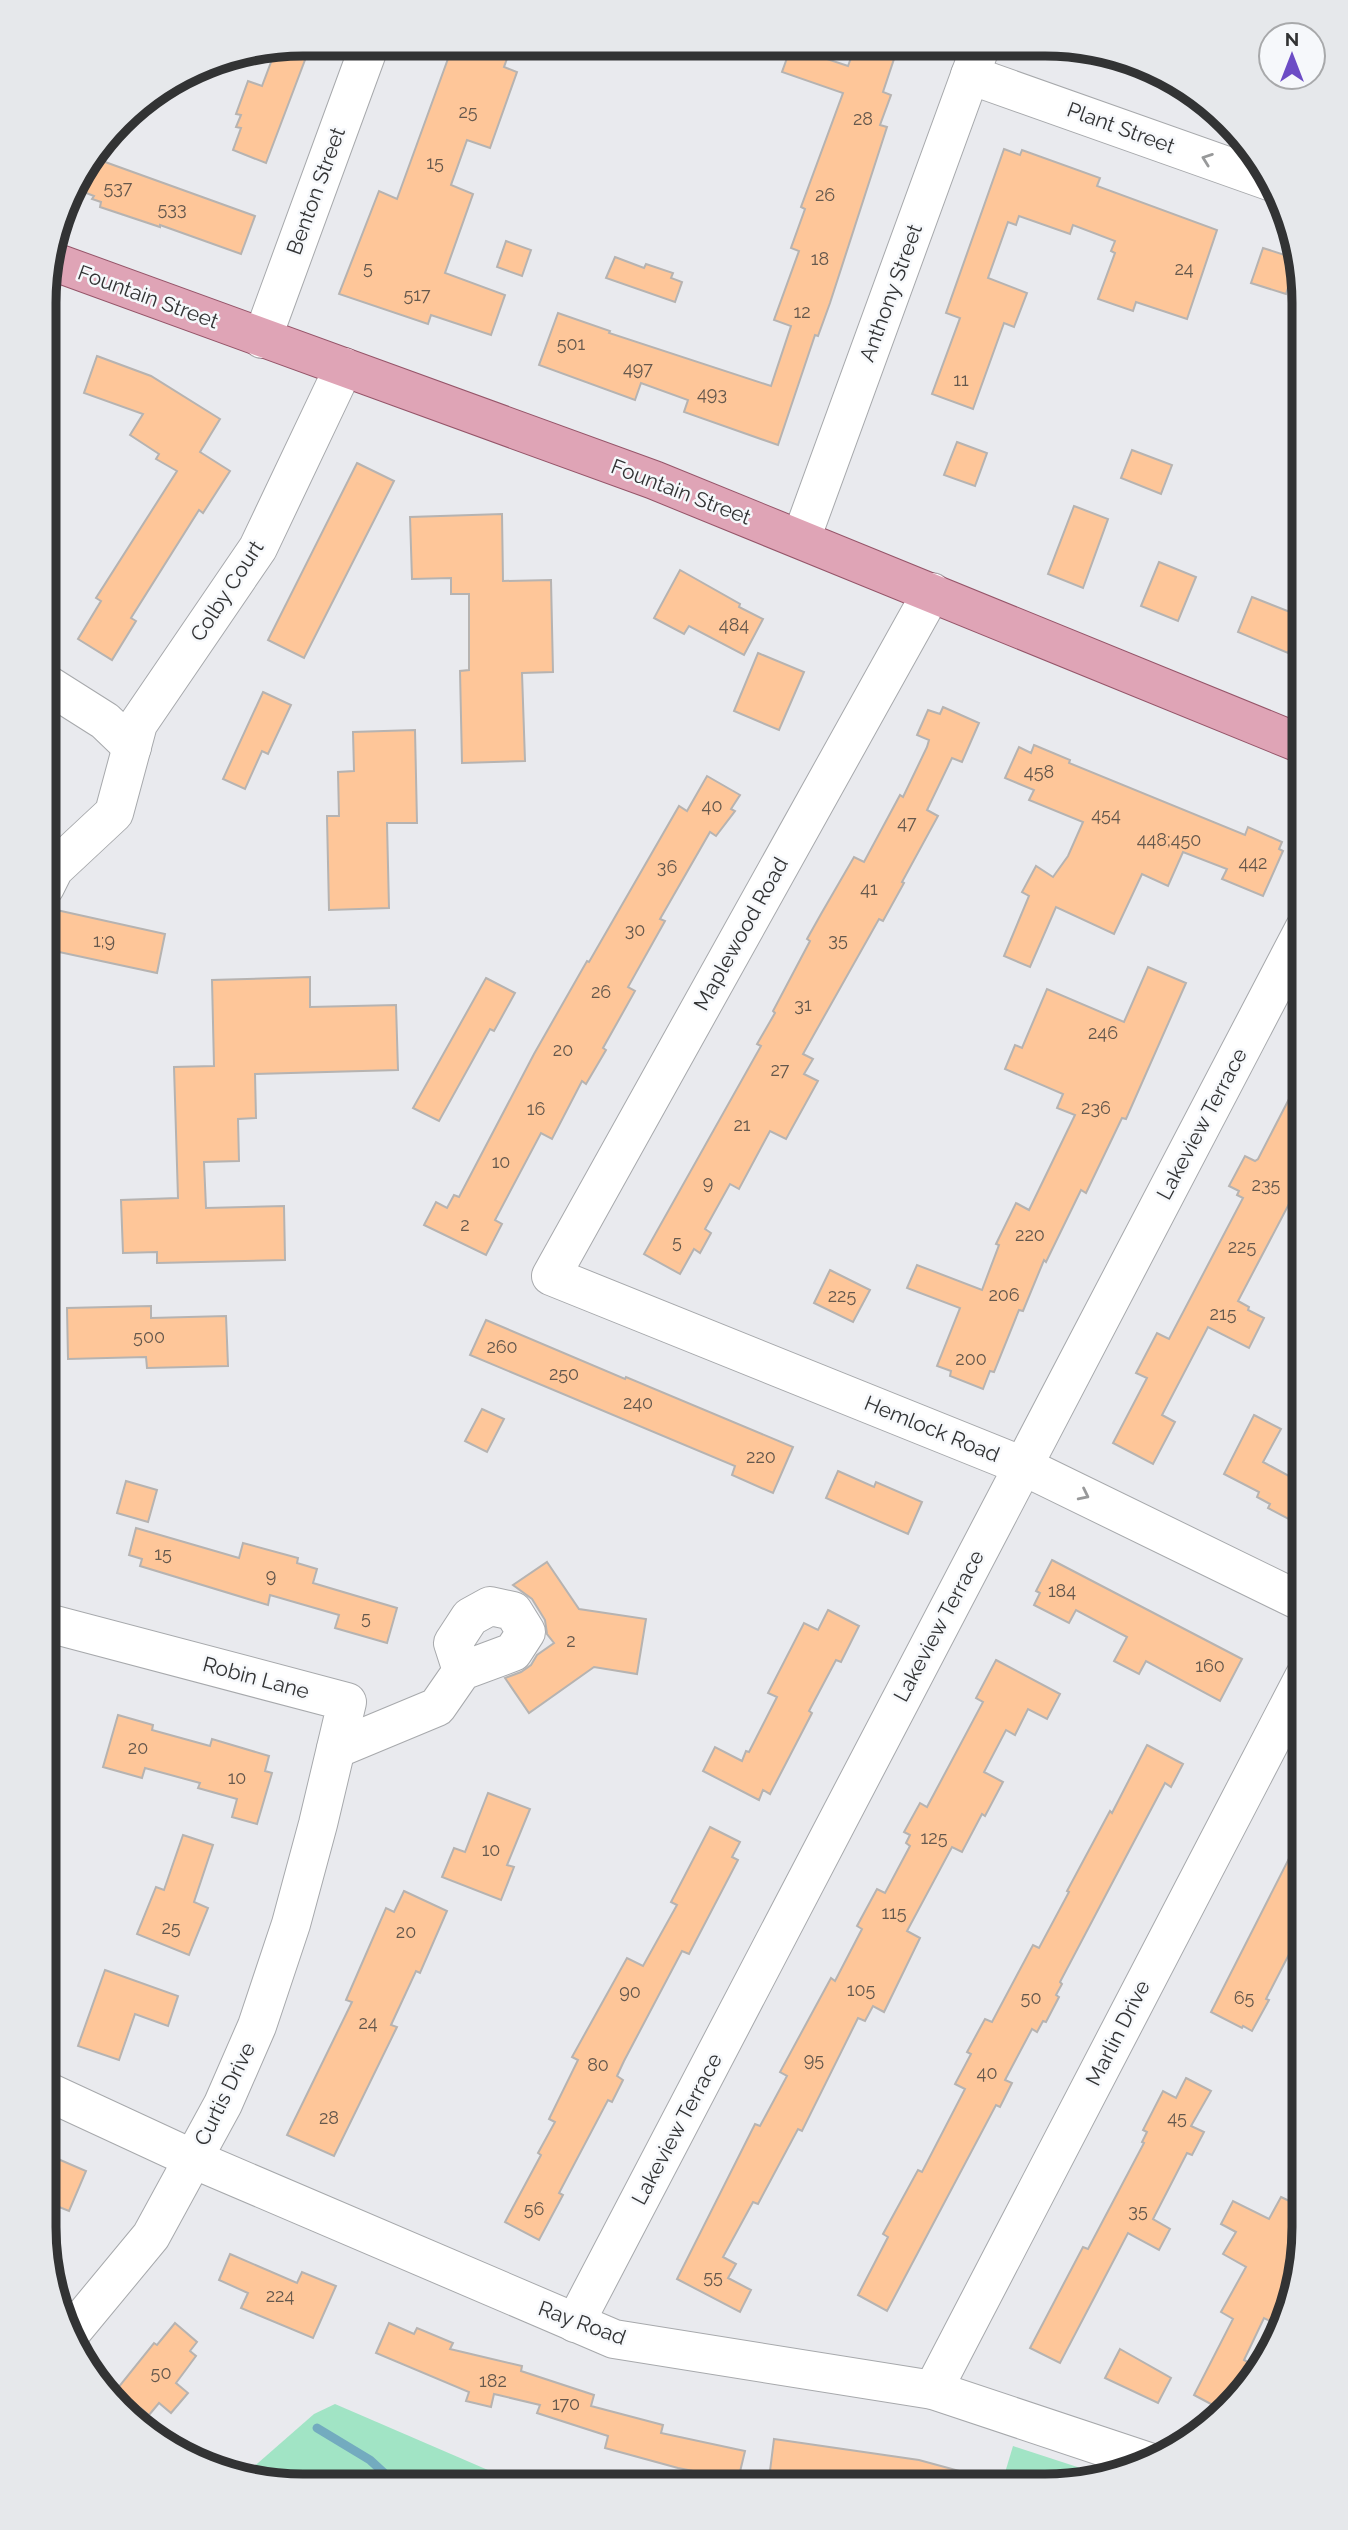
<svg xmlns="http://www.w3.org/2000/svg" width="1348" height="2530" viewBox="0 0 1348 2530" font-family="Raleway,sans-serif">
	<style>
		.green { fill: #a1e4c5 }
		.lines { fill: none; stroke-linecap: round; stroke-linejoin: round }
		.stream { stroke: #73abbf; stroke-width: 9 }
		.building { fill: #fec699; stroke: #b6b3b1; stroke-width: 2 }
		.minor-casing { stroke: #a7a9ac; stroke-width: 40 }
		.major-casing { stroke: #955569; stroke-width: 40 }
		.minor { stroke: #fff; stroke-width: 38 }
		.major { stroke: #dfa4b6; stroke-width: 38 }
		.oneway { stroke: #98999a }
		.labels { text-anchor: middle; stroke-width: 5; stroke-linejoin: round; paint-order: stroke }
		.number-label { font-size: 18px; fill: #65584d }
		.street-label { font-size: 21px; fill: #323334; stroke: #f6f8fb }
		.rim { fill: none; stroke: #323334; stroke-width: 9 }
	</style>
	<rect width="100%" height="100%" fill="#e9eaee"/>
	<!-- green -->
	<g class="green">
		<path d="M335,2404L523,2485L269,2484L242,2477L314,2414Z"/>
		<path d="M1013,2446L1105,2476L1045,2486H1001Z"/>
	</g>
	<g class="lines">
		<!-- stream -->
		<path class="stream" d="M317,2428L370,2460L396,2484"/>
	</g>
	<!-- building -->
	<g class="building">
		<path d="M303,44H311L266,163L233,150L241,128L236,127L241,115L236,114L248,81L262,86L276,49Z"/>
		<path d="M453,45H512L504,67L517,72L490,148L467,140L451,185L473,194L445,273L505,295L491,335L431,315L428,324L339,294L379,191L397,199Z"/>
		<path d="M791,47L848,66L855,47H898L883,92L891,95L880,125L887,127L830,303L818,336L815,335L778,445L684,412L688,400L641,383L635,400L539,365L558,313L610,331L609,333L771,386L791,326L774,320L799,251L791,248L805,209L801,207L843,93L782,72Z"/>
		<path d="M1004,149L1020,155L1022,150L1100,178L1097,186L1217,230L1187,319L1136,302L1133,311L1098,299L1115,253L1111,251L1115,241L1073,225L1070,234L1019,216L1016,225L1008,222L988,278L1027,293L1014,327L1004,323L973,409L932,394L960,318L946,313Z"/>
		<path d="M94,158L255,216L241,254L160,225V227L100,207L101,202L92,199L94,196L71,187Z"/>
		<path d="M506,241L531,250L522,276L497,267Z"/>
		<path d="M1263,248L1297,259L1286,294L1251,283Z"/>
		<path d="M615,257L644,268L646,264L673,273L671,278L682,282L675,302L606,278Z"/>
		<path d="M97,356L151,376L220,419L200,452L230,471L203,513L199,510L131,618L136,621L112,660L78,639L101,601L96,598L177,471L156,459L159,454L130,435L143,414L84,393Z"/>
		<path d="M957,442L987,453L975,486L944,475Z"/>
		<path d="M1132,450L1172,465L1161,494L1121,478Z"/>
		<path d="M357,463L394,481L304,658L268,640Z"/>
		<path d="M1074,506L1108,519L1083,588L1048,574Z"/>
		<path d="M502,514L503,581L551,580L553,672L522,673L525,761L462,763L460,671L469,670V594H451V578L412,579L410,517Z"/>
		<path d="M1159,562L1196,577L1178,621L1141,606Z"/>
		<path d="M680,570L740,604L739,607L763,619L744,655L689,626L684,634L654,618Z"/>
		<path d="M1252,597L1303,617L1288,653L1238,632Z"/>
		<path d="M758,653L804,672L779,730L734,711Z"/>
		<path d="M263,692L291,705L268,754L262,751L245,789L223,779Z"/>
		<path d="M943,707L979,723L962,762L952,758L927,810L938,816L902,882L904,883L883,921L879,919L803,1054L813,1059L804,1074L818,1081L786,1139L770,1131L739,1189L730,1184L705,1229L711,1233L700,1253L694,1249L680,1274L644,1254L761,1046L757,1044L775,1013L773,1011L810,941L807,939L821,914L854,857L864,862L900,795L903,797L927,747L929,740L917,735L928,710L940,714Z"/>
		<path d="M415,730L417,823H387L389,908L329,910L327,816H339L338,772L354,771L353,732Z"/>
		<path d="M1034,745L1070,760L1069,763L1245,835L1248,827L1282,842L1279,849L1283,851L1263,896L1222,879L1227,869L1183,852L1168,886L1142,874L1114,934L1056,907L1030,967L1004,956L1029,896L1022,892L1036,866L1053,877L1068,856L1083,822L1029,800L1034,790L1005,778L1019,747L1031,753Z"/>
		<path d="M707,776L740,795L731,809L735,811L716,836L710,832L660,919L665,921L628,987L635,991L603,1048L606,1050L586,1084L582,1081L552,1139L541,1133L495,1220L502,1224L486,1255L424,1225L436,1202L447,1208L454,1195L459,1197L534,1054L587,961L589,962L679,806L687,811Z"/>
		<path d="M52,909L165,934L157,973L45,949Z"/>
		<path d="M1148,967L1186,983L1126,1119L1122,1118L1086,1193L1081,1190L1046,1262L1044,1260L1023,1311L1019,1310L994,1372L990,1371L983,1389L950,1376L951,1371L937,1366L960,1308L907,1288L917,1265L982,1290L999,1245L996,1244L1016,1203L1029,1210L1075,1115L1057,1108L1063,1094L1005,1069L1015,1045L1022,1048L1047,989L1124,1022Z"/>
		<path d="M310,977V1007L396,1005L398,1070L255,1074L256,1118L238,1119L239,1161L204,1162L206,1208L284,1206L285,1260L157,1263V1252L123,1253L121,1200L178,1198L174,1067L214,1066L212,980Z"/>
		<path d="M486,978L515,993L494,1031L490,1029L439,1121L413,1108Z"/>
		<path d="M1304,1070V1191L1297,1205L1290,1202L1238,1301L1249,1307L1248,1310L1264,1318L1249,1348L1208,1327L1162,1415L1175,1422L1153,1464L1113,1443L1147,1378L1136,1373L1157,1333L1169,1339L1243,1198L1237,1195L1239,1191L1229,1186L1245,1156L1255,1161L1258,1159Z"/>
		<path d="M830,1270L870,1290L853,1322L814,1303Z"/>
		<path d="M151,1306V1318L226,1316L228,1366L147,1368L146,1357L68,1359L67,1308Z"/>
		<path d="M486,1320L625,1379L626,1377L793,1447L773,1493L732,1475L735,1466L470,1355Z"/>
		<path d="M482,1409L504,1419L487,1452L465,1441Z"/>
		<path d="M1254,1415L1281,1429L1263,1462L1304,1484V1527L1268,1508L1270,1504L1257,1497L1259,1492L1224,1474Z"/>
		<path d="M838,1471L874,1487L876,1482L922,1502L908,1534L826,1498Z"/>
		<path d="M126,1481L157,1490L148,1522L117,1513Z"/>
		<path d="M136,1528L239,1558L243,1543L298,1558L297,1563L317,1569L313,1583L397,1608L387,1643L335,1628L339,1615L270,1595L268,1605L140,1566L142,1559L129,1555Z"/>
		<path d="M1052,1560L1242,1659L1220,1701L1146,1661L1139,1674L1114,1661L1127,1637L1076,1610L1069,1623L1034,1605L1040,1593L1036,1591Z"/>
		<path d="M547,1562L579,1609L646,1619L637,1674L594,1667L529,1713L505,1678L521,1672L531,1665L537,1655L554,1643L547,1634L545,1620L532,1599L513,1585Z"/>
		<path d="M828,1610L859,1626L841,1662L836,1660L809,1711L812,1713L770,1794L763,1790L759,1800L703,1771L715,1747L742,1761L746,1751L749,1752L777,1697L768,1693L804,1623L818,1630Z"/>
		<path d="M996,1660L1060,1694L1047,1719L1028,1709L1015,1735L1006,1730L984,1772L1003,1782L985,1816L982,1814L962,1852L952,1847L907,1931L920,1938L884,2012L873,2006L865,2021L858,2018L802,2131L798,2129L758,2204L753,2202L723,2257L736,2264L728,2278L751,2290L740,2312L677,2279L755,2124L760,2126L787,2076L780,2072L831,1978L835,1981L862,1929L857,1926L877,1889L885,1893L910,1846L906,1843L910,1835L904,1832L920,1803L927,1807L983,1702L976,1698Z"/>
		<path d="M118,1715L153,1725L152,1730L210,1746L212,1739L269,1756L265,1771L272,1773L257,1824L232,1817L237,1799L198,1788L200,1783L145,1768L142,1778L103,1767Z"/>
		<path d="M1147,1745L1183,1764L1171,1787L1165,1783L1129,1851L1060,1982L1062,1984L1056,1995L1059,1997L1046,2022L1043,2021L1037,2032L1032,2029L1005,2080L1012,2083L1000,2107L996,2105L887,2311L858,2295L888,2237L883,2234L918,2170L922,2172L965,2089L955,2084L971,2054L967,2052L985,2019L992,2022L1033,1945L1039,1948L1069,1892L1067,1891L1110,1811L1112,1813Z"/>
		<path d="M488,1793L530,1809L507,1865L514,1867L501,1900L442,1877L454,1848L465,1852Z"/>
		<path d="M710,1827L740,1842L732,1857L738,1860L689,1954L682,1951L624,2061L617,2076L623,2080L612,2102L608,2100L559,2193L563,2195L539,2240L505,2222L541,2155L538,2153L555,2122L549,2119L578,2060L572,2057L627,1958L643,1966L677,1905L671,1902Z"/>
		<path d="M1304,1829V1899L1289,1932L1298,1937L1266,1999L1269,2000L1252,2031L1243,2026L1242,2028L1211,2012Z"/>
		<path d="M183,1835L213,1845L194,1902L208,1908L189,1955L137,1934L156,1887L164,1890Z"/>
		<path d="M404,1891L447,1911L420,1973L416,1971L391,2025L397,2027L334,2156L287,2135L352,2002L346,2000L386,1908L394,1912Z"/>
		<path d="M105,1970L178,1996L168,2026L135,2014L119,2060L78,2046Z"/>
		<path d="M1186,2078L1211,2091L1191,2126L1204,2132L1192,2155L1187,2153L1153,2219L1170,2229L1159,2250L1128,2233L1060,2363L1030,2348L1083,2247L1088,2249L1144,2143L1142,2142L1147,2132L1143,2130L1163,2091L1176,2098Z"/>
		<path d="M44,2153L86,2171L69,2211L44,2201Z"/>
		<path d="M1281,2197L1304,2208V2244L1293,2290L1276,2324L1264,2318L1244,2360L1252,2364L1233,2403L1224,2411L1194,2395L1233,2319L1221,2312L1246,2267L1223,2254L1236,2232L1221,2224L1233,2201L1269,2219Z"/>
		<path d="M230,2254L297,2283L302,2272L336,2286L313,2338L241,2308L248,2293L219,2280Z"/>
		<path d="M175,2323L197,2342L190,2351L196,2356L176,2383L188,2393L171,2413L159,2403L149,2415L117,2389L154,2343L157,2345Z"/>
		<path d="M389,2323L414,2334L417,2328L453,2343L450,2349L522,2366L521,2371L594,2395L591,2406L663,2425L661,2433L745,2451L738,2480L678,2468L605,2448L608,2436L537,2413L540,2405L494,2394L491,2407L466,2401L469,2392L376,2353Z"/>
		<path d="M1120,2349L1171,2378L1158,2403L1105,2378Z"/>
		<path d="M774,2439L919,2460L985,2478L984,2486H849L850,2481L770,2471Z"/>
	</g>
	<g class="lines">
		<defs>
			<g id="minor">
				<path d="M970,75L1272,182"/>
				<path d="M262,339L370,44"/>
				<path d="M801,539L980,48"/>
				<path d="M932,592L551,1276L1023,1466L1304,1603"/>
				<path d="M45,683L105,721L132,747"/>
				<path d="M45,887L54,869L114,813L138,724L258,548L344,367"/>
				<path d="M44,1622L347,1702L318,1824L291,1924L257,2026L223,2104L151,2236L70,2334"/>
				<path d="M336,1749L437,1707L462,1671L513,1652L526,1632L513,1611L490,1606L470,1617L453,1643L462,1671"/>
				<path d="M44,2090L193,2159L614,2339L933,2390L1149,2462"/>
				<path d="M575,2323L1304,929"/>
				<path d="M933,2390L1304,1677"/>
			</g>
			<path id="major" d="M49,260L654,480L1304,745"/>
		</defs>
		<!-- minor casing -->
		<use href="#minor" class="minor-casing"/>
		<!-- major casing -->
		<use href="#major" class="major-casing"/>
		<!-- minor -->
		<use href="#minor" class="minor"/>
		<!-- major -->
		<use href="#major" class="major"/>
	</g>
	<!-- one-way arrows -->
	<defs><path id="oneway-chevron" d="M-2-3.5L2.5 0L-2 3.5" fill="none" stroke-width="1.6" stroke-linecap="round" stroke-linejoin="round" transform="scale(1.75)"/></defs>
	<g class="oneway">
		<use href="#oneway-chevron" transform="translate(1207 159) rotate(-160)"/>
		<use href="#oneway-chevron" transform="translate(1084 1495) rotate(26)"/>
	</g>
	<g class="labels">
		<!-- number labels -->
		<g class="number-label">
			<text x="468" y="118">25</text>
			<text x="863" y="125">28</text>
			<text x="435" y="169">15</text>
			<text x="118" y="194">537</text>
			<text x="825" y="201">26</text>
			<text x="172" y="215">533</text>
			<text x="820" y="265">18</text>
			<text x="368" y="274">5</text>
			<text x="1184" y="275">24</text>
			<text x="417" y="301">517</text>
			<text x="802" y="318">12</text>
			<text x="571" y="350">501</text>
			<text x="638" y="375">497</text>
			<text x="961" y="386">11</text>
			<text x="712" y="400">493</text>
			<text x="734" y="631">484</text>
			<text x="1039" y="778">458</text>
			<text x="712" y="812">40</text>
			<text x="1106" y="821">454</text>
			<text x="907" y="829">47</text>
			<text x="1169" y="846">448;450</text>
			<text x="1253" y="869">442</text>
			<text x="667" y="873">36</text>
			<text x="869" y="895">41</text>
			<text x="635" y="936">30</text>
			<text x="838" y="946">35</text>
			<text x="104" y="947">1;9</text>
			<text x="601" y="998">26</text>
			<text x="803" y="1011">31</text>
			<text x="1103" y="1039">246</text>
			<text x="563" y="1056">20</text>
			<text x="780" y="1076">27</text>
			<text x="1096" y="1114">236</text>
			<text x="536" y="1115">16</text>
			<text x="742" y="1131">21</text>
			<text x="501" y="1168">10</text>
			<text x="708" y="1189">9</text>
			<text x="1266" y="1191">235</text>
			<text x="465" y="1231">2</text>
			<text x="1030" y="1241">220</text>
			<text x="677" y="1248">5</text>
			<text x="1242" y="1253">225</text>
			<text x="1004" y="1301">206</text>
			<text x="842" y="1302">225</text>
			<text x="1223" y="1320">215</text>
			<text x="149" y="1343">500</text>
			<text x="502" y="1353">260</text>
			<text x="971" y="1365">200</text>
			<text x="564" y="1380">250</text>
			<text x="638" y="1409">240</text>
			<text x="761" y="1463">220</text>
			<text x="163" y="1560">15</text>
			<text x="271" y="1582">9</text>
			<text x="1062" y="1597">184</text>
			<text x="366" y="1624">5</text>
			<text x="571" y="1647">2</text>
			<text x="1210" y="1672">160</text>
			<text x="138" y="1754">20</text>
			<text x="237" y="1784">10</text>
			<text x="934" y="1844">125</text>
			<text x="491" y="1856">10</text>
			<text x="894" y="1919">115</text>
			<text x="171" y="1934">25</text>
			<text x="406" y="1938">20</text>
			<text x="861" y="1996">105</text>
			<text x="630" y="1998">90</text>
			<text x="1031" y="2004">50</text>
			<text x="1244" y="2004">65</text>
			<text x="368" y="2029">24</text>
			<text x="814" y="2066">95</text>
			<text x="598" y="2071">80</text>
			<text x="987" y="2079">40</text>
			<text x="329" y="2124">28</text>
			<text x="1177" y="2124">45</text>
			<text x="534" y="2215">56</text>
			<text x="1138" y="2217">35</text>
			<text x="713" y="2283">55</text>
			<text x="280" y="2302">224</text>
			<text x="161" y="2379">50</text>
			<text x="493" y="2387">182</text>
			<text x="566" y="2410">170</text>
		</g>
		<!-- street labels -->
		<g class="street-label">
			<text transform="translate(1121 128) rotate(20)" y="7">Plant Street</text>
			<text transform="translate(316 191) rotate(-70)" y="7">Benton Street</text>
			<text transform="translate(891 293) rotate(-70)" y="7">Anthony Street</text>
			<text transform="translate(148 297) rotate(20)" y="7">Fountain Street</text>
			<text transform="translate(681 492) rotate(21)" y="7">Fountain Street</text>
			<text transform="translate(227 591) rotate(-57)" y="7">Colby Court</text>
			<text transform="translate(741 934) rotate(-61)" y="7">Maplewood Road</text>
			<text transform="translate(1202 1124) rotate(-62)" y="7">Lakeview Terrace</text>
			<text transform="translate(932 1429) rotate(22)" y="7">Hemlock Road</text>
			<text transform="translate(939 1626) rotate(-62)" y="7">Lakeview Terrace</text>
			<text transform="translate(256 1678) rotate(15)" y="7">Robin Lane</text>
			<text transform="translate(1118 2033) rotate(-63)" y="7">Marlin Drive</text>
			<text transform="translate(225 2094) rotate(-64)" y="7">Curtis Drive</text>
			<text transform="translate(677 2129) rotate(-62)" y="7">Lakeview Terrace</text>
			<text transform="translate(582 2323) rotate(20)" y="7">Ray Road</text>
		</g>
	</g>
	<!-- crop -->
	<path d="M0 0H1348V2530H0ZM303 56H1045A247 247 0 0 1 1292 303V2227A247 247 0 0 1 1045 2474H303A247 247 0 0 1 56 2227V303A247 247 0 0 1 303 56Z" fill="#e6e8eb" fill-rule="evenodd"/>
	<path class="rim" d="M303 56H1045A247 247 0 0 1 1292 303V2227A247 247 0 0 1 1045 2474H303A247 247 0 0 1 56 2227V303A247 247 0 0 1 303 56Z"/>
	<!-- north arrow -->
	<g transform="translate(1292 56)"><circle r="33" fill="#f6f8fb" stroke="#a8a9ab" stroke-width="2"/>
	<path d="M0-5L12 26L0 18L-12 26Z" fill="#6c4cc5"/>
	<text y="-10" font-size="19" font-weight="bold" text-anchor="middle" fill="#323334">N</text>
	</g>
</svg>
